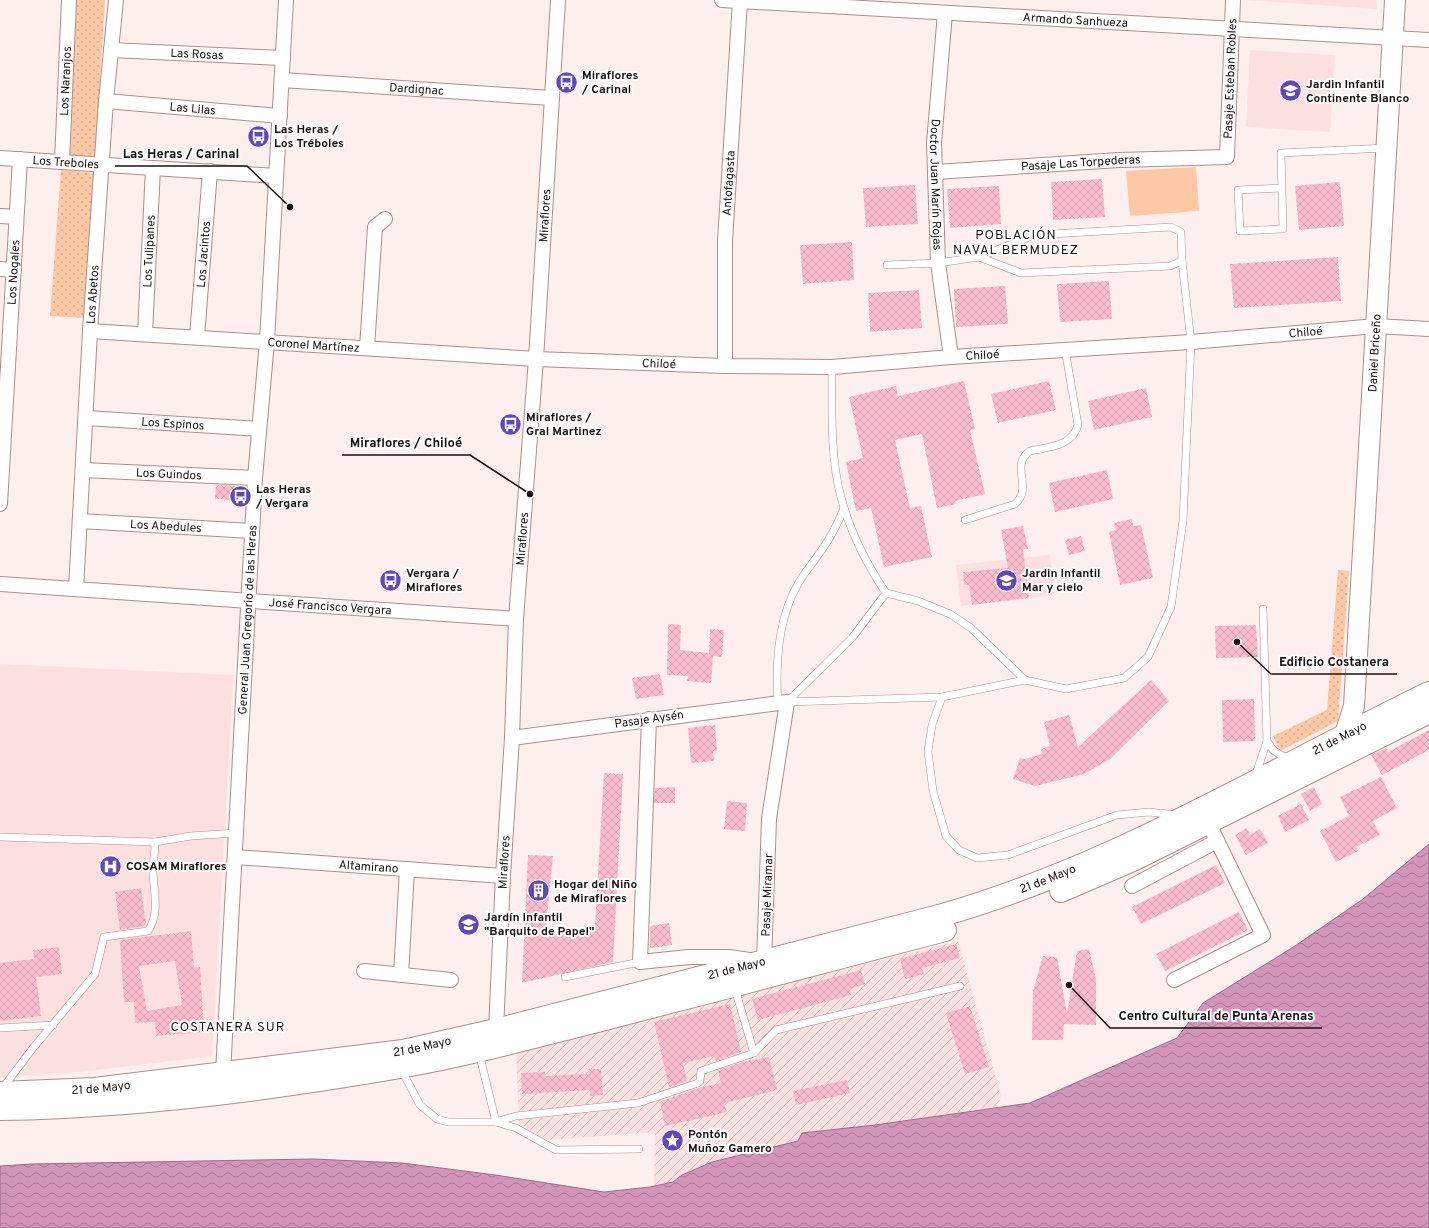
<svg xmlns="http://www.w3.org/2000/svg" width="1429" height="1228" viewBox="0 0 1429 1228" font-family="Overpass,sans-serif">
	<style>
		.built { fill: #fbe0df }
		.industrial { fill: url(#industrial-furrows) }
		.grass { fill: url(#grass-dots) }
		.pitch { fill: #fdc8a3 }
		.water { fill: url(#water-waves); stroke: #9c6c87 }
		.building { fill: url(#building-cross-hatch); fill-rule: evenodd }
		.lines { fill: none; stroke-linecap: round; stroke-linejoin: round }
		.lane-casing { stroke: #ae8e8d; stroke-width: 8 }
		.street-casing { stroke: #ae8e8d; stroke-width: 16 }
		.secondary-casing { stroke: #ae8e8d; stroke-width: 22 }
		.primary-casing { stroke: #ae8e8d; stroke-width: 24 }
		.lane { stroke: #fff; stroke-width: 7 }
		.street { stroke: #fff; stroke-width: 14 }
		.secondary { stroke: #fff; stroke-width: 20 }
		.primary { stroke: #fff; stroke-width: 22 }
		.labels { text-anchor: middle; stroke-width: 4; stroke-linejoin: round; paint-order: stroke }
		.street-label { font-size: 12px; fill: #1c1010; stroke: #fff }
		.poi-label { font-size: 12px; font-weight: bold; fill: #1c1010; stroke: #fff; text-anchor: start }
		.neighbourhood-label { font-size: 13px; letter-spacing: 1px; fill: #1c1010; stroke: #fff }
		.leader { fill: none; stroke: #1c1010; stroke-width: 1.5 }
		.callout-dot { fill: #1c1010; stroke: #fff; stroke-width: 1.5 }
		.callout-label { font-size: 13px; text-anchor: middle; font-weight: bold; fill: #1c1010; stroke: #fff; stroke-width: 4; stroke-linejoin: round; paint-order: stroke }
	</style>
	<defs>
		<pattern id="industrial-furrows" width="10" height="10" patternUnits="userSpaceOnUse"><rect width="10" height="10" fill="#fbe0df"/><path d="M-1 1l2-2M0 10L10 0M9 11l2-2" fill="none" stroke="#d7bfbe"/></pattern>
		<pattern id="grass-dots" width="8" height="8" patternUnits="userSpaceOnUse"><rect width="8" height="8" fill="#fdc8a3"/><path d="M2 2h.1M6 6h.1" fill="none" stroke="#d8ab8b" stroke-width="1.8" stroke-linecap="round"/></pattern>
		<pattern id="water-waves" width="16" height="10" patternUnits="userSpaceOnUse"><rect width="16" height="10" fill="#d394ba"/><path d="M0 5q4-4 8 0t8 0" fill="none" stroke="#aa7796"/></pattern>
		<pattern id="building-cross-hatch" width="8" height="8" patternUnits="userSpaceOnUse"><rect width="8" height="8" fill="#f9bdcd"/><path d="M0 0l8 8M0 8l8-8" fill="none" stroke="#d5a1af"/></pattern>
	</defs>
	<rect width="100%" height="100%" fill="#fdefee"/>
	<!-- built -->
	<g class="built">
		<path d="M1243,0H1377V9Z"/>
		<path d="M1250,50L1335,55L1330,132L1246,127Z"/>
		<path d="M1050,555L1055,595L961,606L956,565Z"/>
		<path d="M0,664L233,675L212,1056L81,1072L0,1077Z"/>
	</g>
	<!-- industrial -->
	<path class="industrial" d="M958,941L1001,1096L998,1106L875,1125L802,1133L798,1141L712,1162L682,1175L673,1182L654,1186L655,1132L548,1140L519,1124L516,1050Z"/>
	<!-- grass -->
	<g class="grass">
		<path d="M75,0H105L95,158L65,156Z"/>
		<path d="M61,170L95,173L84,318L50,316Z"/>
		<path d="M1338,570L1349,571L1338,721L1280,751L1273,736L1327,710Z"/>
	</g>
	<!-- pitch -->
	<path class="pitch" d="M1196,167L1199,211L1130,216L1126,171Z"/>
	<!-- water -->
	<path class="water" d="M1429,844V1228H0V1166L31,1164L313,1159L402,1163L495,1175L604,1192L650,1187L673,1182L682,1175L712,1162L798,1141L802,1133L875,1125L1030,1103L1177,1038L1203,1003L1295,946L1363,899Z"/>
	<!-- building -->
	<g class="building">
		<path d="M1102,179L1105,217L1053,220L1051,182Z"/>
		<path d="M1340,182L1344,226L1299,230L1295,186Z"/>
		<path d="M915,185L918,224L866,227L863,188Z"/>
		<path d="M999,186L1001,224L950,228L947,189Z"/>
		<path d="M852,242L854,280L803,284L800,245Z"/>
		<path d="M1338,257L1341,301L1234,308L1230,264Z"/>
		<path d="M1109,281L1112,319L1060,322L1057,284Z"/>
		<path d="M1005,286L1008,324L956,327L954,289Z"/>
		<path d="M919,290L922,328L870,332L868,293Z"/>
		<path d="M964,381L975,429L970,430L985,494L955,501L956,504L937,508L922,434L895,440L910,508L921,506L932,557L884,567L871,508L856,511L852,492L846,462L863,458L849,397L896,386L898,396Z"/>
		<path d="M1049,381L1056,410L998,423L991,394Z"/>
		<path d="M1146,388L1152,417L1094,430L1088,401Z"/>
		<path d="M1107,470L1113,499L1055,512L1049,483Z"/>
		<path d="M216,485L238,486L237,500L215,499Z"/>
		<path d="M1132,519L1133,526L1141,525L1153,578L1120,585L1109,532L1116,530L1114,523Z"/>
		<path d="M1023,526L1028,549H1023L1029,598L972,605L969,585H964L963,572L1008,568L1001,530Z"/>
		<path d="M1081,536L1085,551L1069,555L1065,540Z"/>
		<path d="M668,624L681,625L680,650L709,653L710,629L724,630L722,657L713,656L711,683L687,681L688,676L667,675Z"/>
		<path d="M1256,625L1258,657L1216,658L1215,626Z"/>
		<path d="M660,674L664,695L636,699L632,678Z"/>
		<path d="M1151,680L1169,701L1110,759L1084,774L1035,786L1013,779L1020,758L1025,759L1042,754L1041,749L1050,746L1044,722L1069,715L1078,747Z"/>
		<path d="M1254,699L1255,741L1223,742L1222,700Z"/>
		<path d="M715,725L717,751H713L714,761L691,763L688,728Z"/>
		<path d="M1429,730V750L1382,775L1371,755L1386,748L1388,752Z"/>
		<path d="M604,773L623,774L613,962L522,983L528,855L553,856L545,937L595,925Z"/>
		<path d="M1381,777L1397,808L1373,821L1380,835L1356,847L1358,851L1336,862L1320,831L1349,816L1340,797Z"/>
		<path d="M675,787V803H654L655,788Z"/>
		<path d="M1314,787L1322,804L1310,811L1301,794Z"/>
		<path d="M727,801L747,803L745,831L724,829Z"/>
		<path d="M1301,804L1309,820L1285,832L1278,816Z"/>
		<path d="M1247,828L1250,835L1260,829L1268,843L1246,855L1235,835Z"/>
		<path d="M1216,865L1225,883L1141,924L1132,907Z"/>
		<path d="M141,888L146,924L145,926L120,930L115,892Z"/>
		<path d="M1239,912L1248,930L1165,971L1156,954Z"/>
		<path d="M669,923L672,945L650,948V926Z"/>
		<path d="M191,931L194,967H200L204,1032L156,1036L155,1022L135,1023L134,1002H124L120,940ZM175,961L182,1005L147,1011L139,966Z"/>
		<path d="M956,944L960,958L922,968L924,974L905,979L900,959Z"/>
		<path d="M59,947L62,974L36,977L41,1016L0,1021V963L34,959L33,950Z"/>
		<path d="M1089,949L1096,979V1025L1064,1024L1063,1040H1032L1033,991L1043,956L1057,957L1067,1014L1077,951Z"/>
		<path d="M861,970L865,984L850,989L851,995L758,1020L752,999Z"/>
		<path d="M730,1004L741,1052L716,1061L714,1056L683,1063L687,1081L669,1087L654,1022Z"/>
		<path d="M970,1006L989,1067L965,1074L946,1013Z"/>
		<path d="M769,1057L777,1090L724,1103L727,1112L665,1126L660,1102L698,1088L721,1083L718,1070L743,1062Z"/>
		<path d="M588,1069H601L603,1095L590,1096V1090L522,1094L521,1073L545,1072V1076L589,1074Z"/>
		<path d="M847,1080L850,1093L796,1105L793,1091Z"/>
	</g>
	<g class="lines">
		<defs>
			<g id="lane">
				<path d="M1282,188L1238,190L1240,231L1283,229L1281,153L1386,148"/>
				<path d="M1171,227L1181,232L1182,261L1170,266L1021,273L979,257L1034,235Z"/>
				<path d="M887,265L938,263L979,257"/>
				<path d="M832,367C832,407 830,458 841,497C850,532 866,563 886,593L918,601L950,614L971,628L1025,680"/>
				<path d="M965,520L1015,504C1034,488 1009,465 1030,451C1048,447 1072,447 1078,425L1065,349"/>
				<path d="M942,697L932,725L928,751L933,791L946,836L959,850L977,858L1008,855L1117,815L1149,812L1177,815"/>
				<path d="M787,702L942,697L1025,680L1066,689L1124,678L1148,657L1171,607L1183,521L1191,342L1182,261"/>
				<path d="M787,702L852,638L886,593"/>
				<path d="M778,703C775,660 778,610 805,573C822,550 833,536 844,508"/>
				<path d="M1267,741L1273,750L1289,760"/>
				<path d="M1255,777L1267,741L1263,609"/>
				<path d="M0,837L155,842"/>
				<path d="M565,977L640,962"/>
				<path d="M735,989L754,1053"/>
				<path d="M0,1028L53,1025"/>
				<path d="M479,1053L496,1122L516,1116L638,1103L698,1083L700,1081L701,1071L754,1053L776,1030L960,986"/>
				<path d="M401,1069L420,1105L437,1119L448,1122H496L516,1128L556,1150L639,1149"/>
				<path d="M2,1089L33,1048L95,974L104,937L148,931C160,913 154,894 153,873C153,863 155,852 155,842L191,836L236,833"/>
			</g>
			<g id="street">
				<path id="s1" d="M722,0L1429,40"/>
				<path id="s2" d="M945,13L934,143L938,263L951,357"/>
				<path id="s3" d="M111,50L283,58"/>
				<path id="s4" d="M282,80L551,98"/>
				<path id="s5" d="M106,101L280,116"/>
				<path id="s6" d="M0,158L276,176"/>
				<path id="s7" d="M62,162L69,0"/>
				<path id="s8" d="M936,172L1119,160L1227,157L1233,0"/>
				<path d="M0,216L16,217"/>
				<path d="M0,269L14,270"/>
				<path id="s9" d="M90,331L536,359L725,366L832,367L951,357L1191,342L1376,326L1429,329"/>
				<path id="s10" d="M145,334L153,168"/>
				<path id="s11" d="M197,337L210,171"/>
				<path d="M367,348L375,227L385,219"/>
				<path id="s12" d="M725,366V241L740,1"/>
				<path id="s13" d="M86,418L259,429"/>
				<path id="s14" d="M83,470L255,478"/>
				<path id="s15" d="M0,504L20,159"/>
				<path id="s16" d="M80,521L252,531"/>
				<path id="s17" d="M0,584L516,619"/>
				<path id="s18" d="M76,589L90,331L106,101L116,0"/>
				<path d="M512,738L787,702L769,819L764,962L729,957H689L640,962L649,719"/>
				<path id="s19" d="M235,857L503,876"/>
				<path d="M1132,886L1217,841"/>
				<path d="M364,971L451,980"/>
				<path d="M401,975L407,869"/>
				<path d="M1174,980L1263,935L1208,822"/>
				<path id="s20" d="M496,1030L503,876L512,738L516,619L536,359L558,0"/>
				<path id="s21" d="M223,1073L255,478L267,341L286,0"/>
			</g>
			<g id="secondary">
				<path id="s22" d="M1345,734L1354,706L1395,0"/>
			</g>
			<g id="primary">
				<path d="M1061,891L1135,859L1429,712"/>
				<path id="s23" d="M0,1093L95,1089L403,1051L496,1030L939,916C1113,867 1268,771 1429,693"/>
				<path d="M0,1109C134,1107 268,1090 400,1067C463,1056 526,1039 589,1023C708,993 826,961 945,930"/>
			</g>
		</defs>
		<!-- lane casing -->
		<use href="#lane" class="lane-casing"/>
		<!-- street casing -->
		<use href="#street" class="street-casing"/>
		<!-- secondary casing -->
		<use href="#secondary" class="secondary-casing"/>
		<!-- primary casing -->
		<use href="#primary" class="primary-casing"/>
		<!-- lane -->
		<use href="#lane" class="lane"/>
		<!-- street -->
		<use href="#street" class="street"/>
		<!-- secondary -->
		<use href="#secondary" class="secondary"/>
		<!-- primary -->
		<use href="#primary" class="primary"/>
	</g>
	<!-- icons -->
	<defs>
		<symbol id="bus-disc" viewBox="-11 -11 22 22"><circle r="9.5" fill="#5f47bf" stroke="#fff"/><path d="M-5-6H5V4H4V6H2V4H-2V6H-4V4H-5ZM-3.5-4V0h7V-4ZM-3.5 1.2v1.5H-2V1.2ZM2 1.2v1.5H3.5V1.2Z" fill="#fff"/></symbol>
		<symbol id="school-disc" viewBox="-11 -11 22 22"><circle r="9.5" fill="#5f47bf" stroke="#fff"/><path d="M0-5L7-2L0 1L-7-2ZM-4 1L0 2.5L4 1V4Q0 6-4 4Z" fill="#fff"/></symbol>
		<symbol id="hospital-disc" viewBox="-11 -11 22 22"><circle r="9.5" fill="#5f47bf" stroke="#fff"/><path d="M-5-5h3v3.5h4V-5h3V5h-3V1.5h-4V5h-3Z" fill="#fff"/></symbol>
		<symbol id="building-disc" viewBox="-11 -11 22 22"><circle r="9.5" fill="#5f47bf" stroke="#fff"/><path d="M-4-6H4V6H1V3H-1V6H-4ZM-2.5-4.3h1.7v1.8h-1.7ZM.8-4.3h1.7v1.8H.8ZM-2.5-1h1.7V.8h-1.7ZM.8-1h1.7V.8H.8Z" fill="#fff"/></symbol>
		<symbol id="sight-disc" viewBox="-11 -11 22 22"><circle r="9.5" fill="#5f47bf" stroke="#fff"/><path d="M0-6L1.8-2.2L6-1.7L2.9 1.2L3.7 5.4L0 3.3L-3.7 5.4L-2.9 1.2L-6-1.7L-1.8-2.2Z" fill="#fff"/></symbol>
	</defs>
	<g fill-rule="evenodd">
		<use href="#bus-disc" x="554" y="70" width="25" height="25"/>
		<use href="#school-disc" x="1278" y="78" width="25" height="25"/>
		<use href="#bus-disc" x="246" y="124" width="25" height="25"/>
		<use href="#bus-disc" x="498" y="412" width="25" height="25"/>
		<use href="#bus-disc" x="228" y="484" width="25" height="25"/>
		<use href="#bus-disc" x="378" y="568" width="25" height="25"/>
		<use href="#school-disc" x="994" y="568" width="25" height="25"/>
		<use href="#hospital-disc" x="98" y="854" width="25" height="25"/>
		<use href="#building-disc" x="526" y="878" width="25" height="25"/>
		<use href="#school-disc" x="456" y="912" width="25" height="25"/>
		<use href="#sight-disc" x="660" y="1128" width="25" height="25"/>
	</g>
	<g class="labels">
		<!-- street labels -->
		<g class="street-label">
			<text dy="4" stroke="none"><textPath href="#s1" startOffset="354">Armando Sanhueza</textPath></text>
			<text dy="4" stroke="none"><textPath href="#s3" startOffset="86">Las Rosas</textPath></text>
			<text dy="4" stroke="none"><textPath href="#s8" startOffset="370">Pasaje Esteban Robles</textPath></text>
			<text dy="4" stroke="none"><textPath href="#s7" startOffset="81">Los Naranjos</textPath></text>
			<text dy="4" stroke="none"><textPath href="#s4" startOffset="135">Dardignac</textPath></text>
			<text dy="4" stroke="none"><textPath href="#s5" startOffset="87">Las Lilas</textPath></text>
			<text dy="4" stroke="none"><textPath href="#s6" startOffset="66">Los Treboles</textPath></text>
			<text dy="4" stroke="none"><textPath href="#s8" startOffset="145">Pasaje Las Torpederas</textPath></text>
			<text dy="4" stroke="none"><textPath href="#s12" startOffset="183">Antofagasta</textPath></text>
			<text dy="4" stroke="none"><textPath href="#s2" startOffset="172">Doctor Juan Marín Rojas</textPath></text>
			<text dy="4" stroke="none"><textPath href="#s20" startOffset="816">Miraflores</textPath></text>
			<text dy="4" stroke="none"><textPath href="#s10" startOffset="83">Los Tulipanes</textPath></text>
			<text dy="4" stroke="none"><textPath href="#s11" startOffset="83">Los Jacintos</textPath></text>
			<text dy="4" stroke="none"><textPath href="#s15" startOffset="232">Los Nogales</textPath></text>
			<text dy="4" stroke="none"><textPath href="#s18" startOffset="295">Los Abetos</textPath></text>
			<text dy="4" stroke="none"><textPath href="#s9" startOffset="1218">Chiloé</textPath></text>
			<text dy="4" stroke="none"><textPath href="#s9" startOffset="224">Coronel Martínez</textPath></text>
			<text dy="4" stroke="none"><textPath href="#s22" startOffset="383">Daniel Briceño</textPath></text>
			<text dy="4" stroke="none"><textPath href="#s9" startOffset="894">Chiloé</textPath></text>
			<text dy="4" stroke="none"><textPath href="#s9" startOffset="570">Chiloé</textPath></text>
			<text dy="4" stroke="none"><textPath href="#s13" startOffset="87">Los Espinos</textPath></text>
			<text dy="4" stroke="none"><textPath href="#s14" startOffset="86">Los Guindos</textPath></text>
			<text dy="4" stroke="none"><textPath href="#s16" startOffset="86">Los Abedules</textPath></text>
			<text dy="4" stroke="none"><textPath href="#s20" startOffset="492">Miraflores</textPath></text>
			<text dy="4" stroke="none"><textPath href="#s17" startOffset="331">José Francisco Vergara</textPath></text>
			<text dy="4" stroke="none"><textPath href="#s21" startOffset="454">General Juan Gregorio de las Heras</textPath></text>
			<text transform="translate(649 719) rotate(-8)" y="4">Pasaje Aysén</text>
			<text dy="4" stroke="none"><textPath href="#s23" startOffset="1397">21 de Mayo</textPath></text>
			<text dy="4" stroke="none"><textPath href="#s20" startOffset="168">Miraflores</textPath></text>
			<text dy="4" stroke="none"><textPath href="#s19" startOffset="134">Altamirano</textPath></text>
			<text dy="4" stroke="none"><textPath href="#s23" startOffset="1073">21 de Mayo</textPath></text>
			<text transform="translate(767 895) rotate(-88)" y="4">Pasaje Miramar</text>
			<text dy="4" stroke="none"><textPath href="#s23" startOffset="749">21 de Mayo</textPath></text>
			<text dy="4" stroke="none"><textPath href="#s23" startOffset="425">21 de Mayo</textPath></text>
			<text dy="4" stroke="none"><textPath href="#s23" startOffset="101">21 de Mayo</textPath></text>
		</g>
		<!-- poi labels -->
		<g class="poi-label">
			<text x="582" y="79">Miraflores<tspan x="582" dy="14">/ Carinal</tspan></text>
			<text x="1306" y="88">Jardin Infantil<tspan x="1306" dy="14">Continente Blanco</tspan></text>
			<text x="274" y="133">Las Heras /<tspan x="274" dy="14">Los Tréboles</tspan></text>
			<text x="526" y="421">Miraflores /<tspan x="526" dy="14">Gral Martinez</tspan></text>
			<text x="256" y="493">Las Heras<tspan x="256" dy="14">/ Vergara</tspan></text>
			<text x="406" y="577">Vergara /<tspan x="406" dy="14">Miraflores</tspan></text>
			<text x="1022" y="577">Jardin Infantil<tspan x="1022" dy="14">Mar y cielo</tspan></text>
			<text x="126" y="870">COSAM Miraflores</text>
			<text x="554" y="888">Hogar del Niño<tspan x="554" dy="14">de Miraflores</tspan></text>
			<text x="484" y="921">Jardín Infantil<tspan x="484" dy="14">"Barquito de Papel"</tspan></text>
			<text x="688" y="1138">Pontón<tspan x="688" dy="14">Muñoz Gamero</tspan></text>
		</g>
		<!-- neighbourhood labels -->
		<g class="neighbourhood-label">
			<text x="1016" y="239">POBLACIÓN<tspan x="1016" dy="15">NAVAL BERMUDEZ</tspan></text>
			<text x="228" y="1031">COSTANERA SUR</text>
		</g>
	</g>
	<!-- callouts -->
	<path class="leader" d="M290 207L247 166H115M530 494L470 455H342M1237 642L1271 674H1397M1069 985L1110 1028H1322"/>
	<g class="callout-dot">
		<circle cx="290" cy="207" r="4"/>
		<circle cx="530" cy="494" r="4"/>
		<circle cx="1237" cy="642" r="4"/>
		<circle cx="1069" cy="985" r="4"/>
	</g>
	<g class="callout-label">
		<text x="181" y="158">Las Heras / Carinal</text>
		<text x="406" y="447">Miraflores / Chiloé</text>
		<text x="1334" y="666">Edificio Costanera</text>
		<text x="1216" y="1020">Centro Cultural de Punta Arenas</text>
	</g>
</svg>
